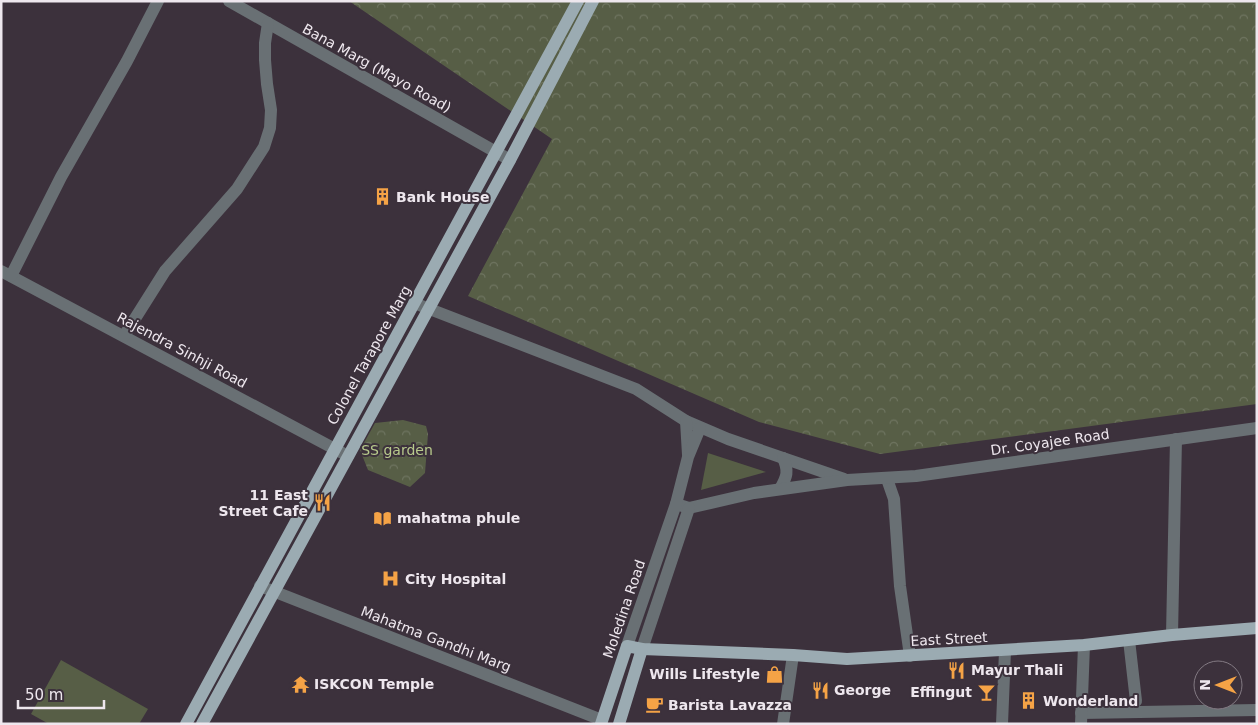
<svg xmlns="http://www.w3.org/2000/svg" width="1258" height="725" viewBox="0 0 1258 725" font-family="'DejaVu Sans',sans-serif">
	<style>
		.park { fill: url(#park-crowns) }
		.garden { fill: #575e46 }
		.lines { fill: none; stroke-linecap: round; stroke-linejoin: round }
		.minor { stroke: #697074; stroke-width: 12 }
		.major { stroke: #9babb2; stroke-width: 12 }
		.labels { text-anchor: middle; stroke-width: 4; stroke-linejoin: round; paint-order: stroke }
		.street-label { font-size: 14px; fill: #eee7ee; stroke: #3c313c }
		.poi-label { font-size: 14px; font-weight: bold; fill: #eee7ee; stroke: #3c313c; text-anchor: start }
		.park-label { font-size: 14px; fill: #b8ca8c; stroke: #3c313c }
	</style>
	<defs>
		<pattern id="park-crowns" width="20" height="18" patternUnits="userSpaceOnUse" patternTransform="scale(1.25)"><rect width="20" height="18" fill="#575e46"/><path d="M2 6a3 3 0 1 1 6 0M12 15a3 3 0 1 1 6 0" fill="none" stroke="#6f7561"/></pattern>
	</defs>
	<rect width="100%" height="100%" fill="#3c313c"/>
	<!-- park -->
	<g class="park">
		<path d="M349,1H1257V404L880,454L759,422L468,296L552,139Z"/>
		<path d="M403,420L426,426L428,434L425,473L410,487L368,470L360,450L375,423Z"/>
	</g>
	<!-- garden -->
	<g class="garden">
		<path d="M708,453L766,472L701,490Z"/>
		<path d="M61,660L148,709L139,724H49L31,714Z"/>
	</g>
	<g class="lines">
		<!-- minor -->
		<g class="minor">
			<path d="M229,1L510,160"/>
			<path d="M1,271L348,456"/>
			<path d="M11,276L61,177L127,61L158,1"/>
			<path d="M414,303L636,389L686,421L728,439L844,479"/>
			<path d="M124,336L165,271L237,189L264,147L270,128L271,110L267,84L265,60V43L268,23"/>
			<path d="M686,421L688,455"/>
			<path d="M887,479L894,499L900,586L910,656"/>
			<path d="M780,489C787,477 789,471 783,458"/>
			<path d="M676,504L689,508L754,493L847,480L916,476L1257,428"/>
			<path d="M260,586L602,720"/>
			<path d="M1172,635L1176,439"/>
			<path d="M1129,640L1136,701"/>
			<path d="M627,646L676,504L688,457L700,428"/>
			<path d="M642,649L689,508"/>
			<path d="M1081,713L1257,710"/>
			<path d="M783,724L793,655"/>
			<path d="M1002,724L1005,651"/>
			<path d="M1081,724L1084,645"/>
		</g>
		<!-- major -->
		<g class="major">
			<path d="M186,724L578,1"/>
			<path d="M202,724L510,160L593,1"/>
			<path d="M601,724L627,646L642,649L793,655L847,659L1084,645L1172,635L1257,628"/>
			<path d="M619,724L642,649"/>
		</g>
	</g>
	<!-- icons -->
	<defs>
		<symbol id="building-bare" viewBox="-9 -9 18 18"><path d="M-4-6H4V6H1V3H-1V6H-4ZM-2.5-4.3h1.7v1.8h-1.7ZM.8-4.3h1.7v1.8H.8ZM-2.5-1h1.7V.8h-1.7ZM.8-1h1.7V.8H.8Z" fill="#f5a346" stroke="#3c313c" stroke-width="2.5" paint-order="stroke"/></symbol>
		<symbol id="restaurant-bare" viewBox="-9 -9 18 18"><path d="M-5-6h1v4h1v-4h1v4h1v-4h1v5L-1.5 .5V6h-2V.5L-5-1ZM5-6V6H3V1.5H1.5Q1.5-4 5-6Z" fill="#f5a346" stroke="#3c313c" stroke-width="2.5" paint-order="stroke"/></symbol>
		<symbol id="library-bare" viewBox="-9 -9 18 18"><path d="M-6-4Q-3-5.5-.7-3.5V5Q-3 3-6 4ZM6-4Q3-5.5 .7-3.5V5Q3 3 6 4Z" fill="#f5a346" stroke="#3c313c" stroke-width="2.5" paint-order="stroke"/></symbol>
		<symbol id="hospital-bare" viewBox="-9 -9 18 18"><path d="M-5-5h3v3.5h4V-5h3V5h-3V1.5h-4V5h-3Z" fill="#f5a346" stroke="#3c313c" stroke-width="2.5" paint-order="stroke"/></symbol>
		<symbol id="shop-bare" viewBox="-9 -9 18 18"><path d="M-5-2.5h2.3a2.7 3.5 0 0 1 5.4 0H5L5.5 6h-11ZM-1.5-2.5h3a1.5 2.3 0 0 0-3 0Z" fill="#f5a346" stroke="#3c313c" stroke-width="2.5" paint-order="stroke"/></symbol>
		<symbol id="temple-bare" viewBox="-9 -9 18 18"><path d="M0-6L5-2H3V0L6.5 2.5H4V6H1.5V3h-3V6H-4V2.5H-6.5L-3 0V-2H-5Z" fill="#f5a346" stroke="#3c313c" stroke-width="2.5" paint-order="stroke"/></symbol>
		<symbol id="bar-bare" viewBox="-9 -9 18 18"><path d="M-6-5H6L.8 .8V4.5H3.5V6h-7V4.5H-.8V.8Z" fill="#f5a346" stroke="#3c313c" stroke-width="2.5" paint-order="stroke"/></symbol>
		<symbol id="cafe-bare" viewBox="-9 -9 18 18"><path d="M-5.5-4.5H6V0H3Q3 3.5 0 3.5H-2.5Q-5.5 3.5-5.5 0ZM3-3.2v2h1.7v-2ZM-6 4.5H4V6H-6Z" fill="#f5a346" stroke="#3c313c" stroke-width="2.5" paint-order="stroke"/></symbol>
	</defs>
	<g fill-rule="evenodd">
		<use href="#building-bare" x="370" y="184" width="25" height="25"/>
		<use href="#restaurant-bare" x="310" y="490" width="25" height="25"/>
		<use href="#library-bare" x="370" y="506" width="25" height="25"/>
		<use href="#hospital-bare" x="378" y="566" width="25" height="25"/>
		<use href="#restaurant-bare" x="944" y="658" width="25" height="25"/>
		<use href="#shop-bare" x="762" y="662" width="25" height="25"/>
		<use href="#temple-bare" x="288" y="672" width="25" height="25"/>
		<use href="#restaurant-bare" x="808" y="678" width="25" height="25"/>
		<use href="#bar-bare" x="974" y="680" width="25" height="25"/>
		<use href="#building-bare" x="1016" y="688" width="25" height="25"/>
		<use href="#cafe-bare" x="642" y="692" width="25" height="25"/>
	</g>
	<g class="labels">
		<!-- street labels -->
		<g class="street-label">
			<text transform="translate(377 68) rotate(29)" y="5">Bana Marg (Mayo Road)</text>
			<text transform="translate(182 350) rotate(28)" y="5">Rajendra Sinhji Road</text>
			<text transform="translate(369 355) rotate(-61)" y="5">Colonel Tarapore Marg</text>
			<text transform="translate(1050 442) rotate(-8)" y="5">Dr. Coyajee Road</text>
			<text transform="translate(624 609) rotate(-71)" y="5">Moledina Road</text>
			<text transform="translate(436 639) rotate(21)" y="5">Mahatma Gandhi Marg</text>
			<text transform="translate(949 639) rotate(-3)" y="5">East Street</text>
		</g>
		<!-- poi labels -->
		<g class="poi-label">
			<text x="396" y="202">Bank House</text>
			<text x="308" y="500" text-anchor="end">11 East<tspan x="308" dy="16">Street Cafe</tspan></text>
			<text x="397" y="523">mahatma phule</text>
			<text x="405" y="584">City Hospital</text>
			<text x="971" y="675">Mayur Thali</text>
			<text x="760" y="679" text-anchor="end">Wills Lifestyle</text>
			<text x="314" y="689">ISKCON Temple</text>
			<text x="834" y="695">George</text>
			<text x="972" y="697" text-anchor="end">Effingut</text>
			<text x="1043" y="706">Wonderland</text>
			<text x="668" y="710">Barista Lavazza</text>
		</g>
		<!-- park labels -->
		<g class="park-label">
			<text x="397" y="455">SS garden</text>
		</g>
	</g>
	<!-- border -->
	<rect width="1258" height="725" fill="none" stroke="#eee7ee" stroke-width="5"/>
	<!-- north arrow -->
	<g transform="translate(1218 685) rotate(270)"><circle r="24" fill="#3c313c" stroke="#837a83"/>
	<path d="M0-4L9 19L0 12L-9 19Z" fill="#f5a346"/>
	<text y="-8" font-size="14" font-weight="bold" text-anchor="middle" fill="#eee7ee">N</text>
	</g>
	<!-- scale -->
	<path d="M18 700v8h86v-8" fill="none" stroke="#eee7ee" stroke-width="2.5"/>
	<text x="25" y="700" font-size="15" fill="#eee7ee" stroke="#3c313c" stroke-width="4" paint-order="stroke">50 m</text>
</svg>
